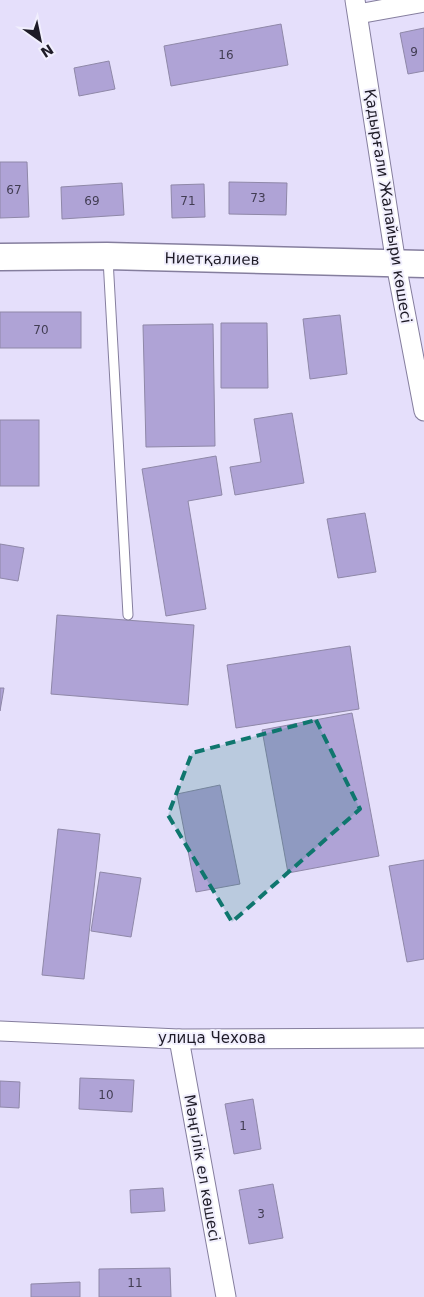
<svg xmlns="http://www.w3.org/2000/svg" width="424" height="1297" viewBox="0 0 424 1297" font-family="'DejaVu Sans',sans-serif">
	<style>
		.building { fill: #afa3d6; stroke: #8f88a8 }
		.lines { fill: none; stroke-linecap: round; stroke-linejoin: round }
		.lane-casing { stroke: #857e9e; stroke-width: 11 }
		.street-casing { stroke: #857e9e; stroke-width: 21 }
		.secondary-casing { stroke: #857e9e; stroke-width: 29 }
		.lane { stroke: #fff; stroke-width: 9 }
		.street { stroke: #fff; stroke-width: 19 }
		.secondary { stroke: #fff; stroke-width: 26 }
		.marked { fill: #0f766e; fill-opacity: 0.2; stroke: #0f766e; stroke-width: 4; stroke-dasharray: 10 6; stroke-linejoin: round }
		.labels { text-anchor: middle; stroke-width: 4; stroke-linejoin: round; paint-order: stroke }
		.number-label { font-size: 12px; fill: #423d53 }
		.street-label { font-size: 15px; fill: #1e1b27; stroke: #f1effd }
	</style>
	<rect width="100%" height="100%" fill="#e5dffb"/>
	<!-- building -->
	<g class="building">
		<path d="M281,24L288,65L171,86L164,46Z"/>
		<path d="M424,28V71L408,74L400,33Z"/>
		<path d="M109,61L115,89L79,96L74,68Z"/>
		<path d="M0,162H27L29,217L0,218Z"/>
		<path d="M229,182L287,183L286,215L229,214Z"/>
		<path d="M122,183L124,215L62,219L61,187Z"/>
		<path d="M204,184L205,217L172,218L171,185Z"/>
		<rect x="0" y="312" width="81" height="36"/>
		<path d="M340,315L347,374L310,379L303,319Z"/>
		<path d="M221,323H267L268,388H221Z"/>
		<path d="M213,324L215,446L146,447L143,325Z"/>
		<path d="M292,413L304,483L235,495L230,467L261,462L254,419Z"/>
		<rect x="0" y="420" width="39" height="66"/>
		<path d="M216,456L222,495L188,501L206,609L166,616L142,469Z"/>
		<path d="M365,513L376,572L338,578L327,519Z"/>
		<path d="M0,544L24,548L18,581L0,578Z"/>
		<path d="M57,615L194,625L188,705L51,694Z"/>
		<path d="M350,646L359,709L236,728L227,665Z"/>
		<path d="M0,688H4L0,711Z"/>
		<path d="M352,713L379,856L288,873L262,730Z"/>
		<path d="M220,785L240,884L196,892L177,794Z"/>
		<path d="M58,829L100,834L84,979L42,975Z"/>
		<path d="M424,860V959L407,962L389,866Z"/>
		<path d="M100,872L141,878L131,937L91,931Z"/>
		<path d="M80,1078L134,1080L132,1112L79,1109Z"/>
		<path d="M0,1081L20,1082L19,1108L0,1107Z"/>
		<path d="M253,1099L261,1149L234,1154L225,1104Z"/>
		<path d="M273,1184L283,1238L249,1244L239,1190Z"/>
		<path d="M163,1188L165,1211L131,1213L130,1190Z"/>
		<path d="M170,1268L171,1297H99V1269Z"/>
		<path d="M80,1282V1297H31V1284Z"/>
	</g>
	<g class="lines">
		<defs>
			<path id="lane" d="M108,259L128,615"/>
			<g id="street">
				<path d="M355,0L396,264L424,411"/>
				<path d="M358,14L424,2"/>
				<path d="M0,1031L179,1039L424,1038"/>
				<path d="M179,1039L226,1297"/>
			</g>
			<path id="secondary" d="M0,257L107,256L424,264"/>
		</defs>
		<!-- lane casing -->
		<use href="#lane" class="lane-casing"/>
		<!-- street casing -->
		<use href="#street" class="street-casing"/>
		<!-- secondary casing -->
		<use href="#secondary" class="secondary-casing"/>
		<!-- lane -->
		<use href="#lane" class="lane"/>
		<!-- street -->
		<use href="#street" class="street"/>
		<!-- secondary -->
		<use href="#secondary" class="secondary"/>
	</g>
	<!-- marked area -->
	<path class="marked" d="M316,720L360,809L232,922L168,815L192,753Z"/>
	<g class="labels">
		<!-- number labels -->
		<g class="number-label">
			<text x="414" y="56">9</text>
			<text x="226" y="59">16</text>
			<text x="14" y="194">67</text>
			<text x="258" y="202">73</text>
			<text x="92" y="205">69</text>
			<text x="188" y="205">71</text>
			<text x="41" y="334">70</text>
			<text x="106" y="1099">10</text>
			<text x="243" y="1130">1</text>
			<text x="261" y="1218">3</text>
			<text x="135" y="1287">11</text>
		</g>
		<!-- street labels -->
		<g class="street-label">
			<text transform="translate(388 206) rotate(81)" y="5">Қадырғали Жалайыри көшесі</text>
			<text transform="translate(212 259) rotate(1)" y="5">Ниетқалиев</text>
			<text x="212" y="1043">улица Чехова</text>
			<text transform="translate(202 1168) rotate(80)" y="5">Мәңгілік ел көшесі</text>
		</g>
	</g>
	<!-- north arrow -->
	<g transform="translate(40 40) rotate(147)" stroke="#f1effd" stroke-width="4" paint-order="stroke">
	<path d="M0-4L9 19L0 12L-9 19Z" fill="#1e1b27"/>
	<text y="-8" font-size="14" font-weight="bold" text-anchor="middle" fill="#1e1b27">N</text>
	</g>
</svg>
